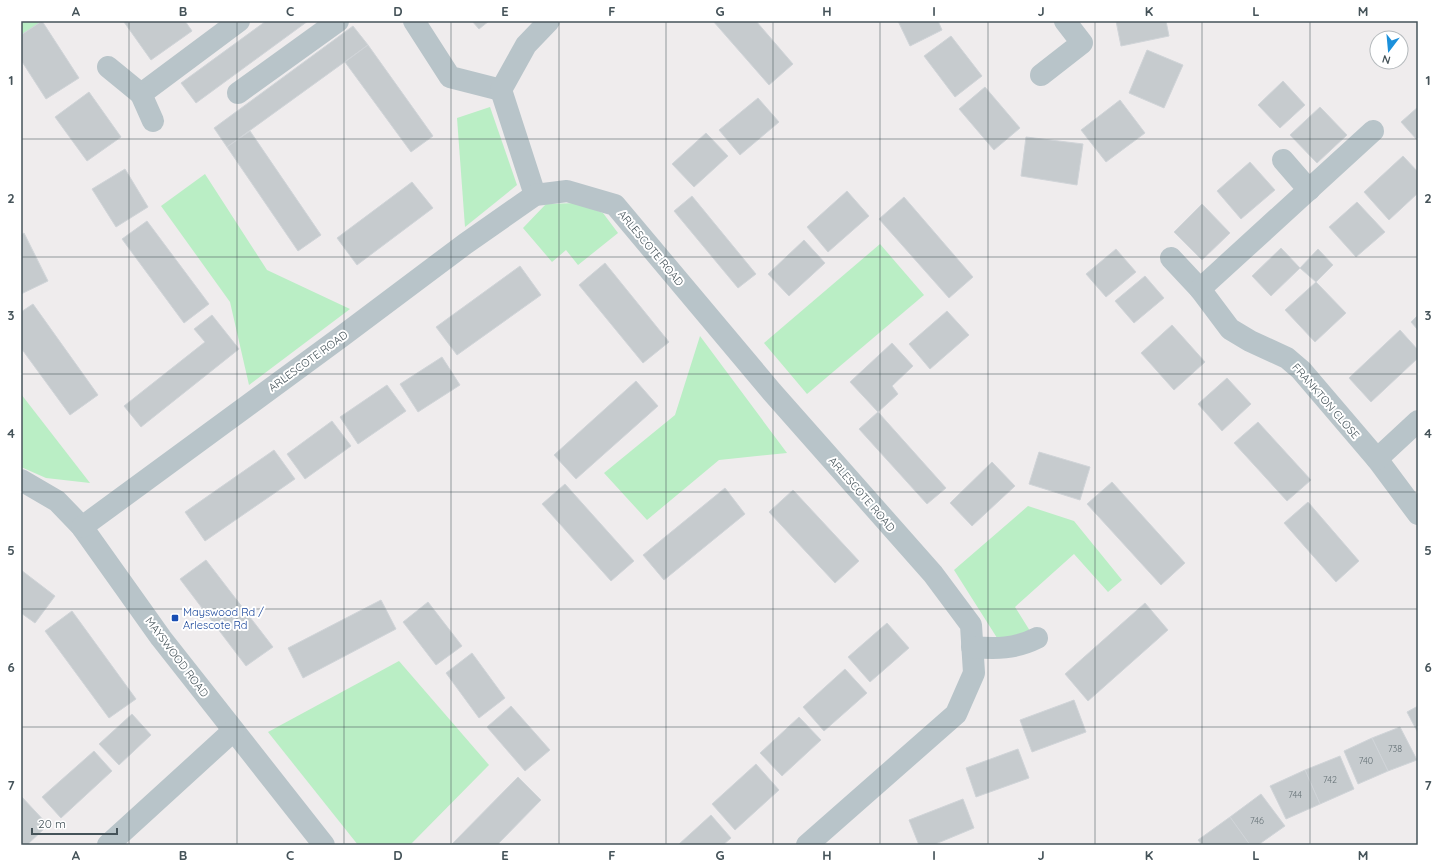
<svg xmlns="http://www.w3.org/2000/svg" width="1439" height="866" viewBox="0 0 1439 866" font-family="Quicksand,sans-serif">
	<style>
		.green { fill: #baeec5 }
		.building { fill: #c6cbce; stroke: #d0d4d8 }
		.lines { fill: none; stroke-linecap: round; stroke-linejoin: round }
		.minor { stroke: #b8c4c9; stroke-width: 22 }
		.grid { fill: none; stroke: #455359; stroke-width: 1; stroke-opacity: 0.55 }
		.transit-dot { fill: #1a4fb4; stroke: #fff; stroke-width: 1.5 }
		.labels { text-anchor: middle; stroke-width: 4; stroke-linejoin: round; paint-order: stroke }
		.number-label { font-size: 9px; fill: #657176 }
		.street-label { font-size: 11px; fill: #455359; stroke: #fff }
		.transit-label { font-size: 11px; fill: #164399; stroke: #fff; text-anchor: start }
		.neatline { fill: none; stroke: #455359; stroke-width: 1.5 }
		.grid-label { font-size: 13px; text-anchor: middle; font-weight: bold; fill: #455359 }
	</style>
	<rect width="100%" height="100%" fill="#efeced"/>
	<!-- green -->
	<g class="green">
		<path d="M21,21H42L21,35Z"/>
		<path d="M490,107L517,185L465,227L457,118Z"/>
		<path d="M205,174L267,270L350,309L249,385L230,302L161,206Z"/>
		<path d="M578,203L603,213L618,233L578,265L566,250L552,262L523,228L546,204Z"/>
		<path d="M880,244L924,295L807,394L764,343Z"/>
		<path d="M700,336L787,453L719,460L647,520L604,473L675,415Z"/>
		<path d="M21,394L90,483L46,478L21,467Z"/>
		<path d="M1028,506L1074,521L1122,580L1108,592L1074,554L1015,607L1030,631L999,641L954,570Z"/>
		<path d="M399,661L489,765L410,845H358L268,732Z"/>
	</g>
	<!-- building -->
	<g class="building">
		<path d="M42,21L79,78L46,99L21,60V35Z"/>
		<path d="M126,21H185L192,31L151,60L124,22Z"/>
		<path d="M266,21H308L196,103L181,83Z"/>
		<path d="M472,21H489L479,29Z"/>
		<path d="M713,21H756L793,64L769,85Z"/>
		<path d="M898,21H938L942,30L910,46Z"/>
		<path d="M1116,21H1166L1169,36L1121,46Z"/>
		<path d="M353,26L368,45L227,147L214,128Z"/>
		<path d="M951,36L982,76L955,97L924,56Z"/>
		<path d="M368,45L433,136L411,152L345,62Z"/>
		<path d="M1147,50L1183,65L1164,108L1129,93Z"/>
		<path d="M1283,81L1305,105L1280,128L1258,105Z"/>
		<path d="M985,87L1020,128L994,150L959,109Z"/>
		<path d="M89,92L121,137L87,161L55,117Z"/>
		<path d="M758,98L779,122L740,155L719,130Z"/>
		<path d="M1120,100L1145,133L1106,162L1081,130Z"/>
		<path d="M1320,107L1347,135L1317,163L1290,135Z"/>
		<path d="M1418,107V141L1401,122Z"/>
		<path d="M250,131L321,235L298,251L227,147Z"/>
		<path d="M706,133L728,156L694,187L672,164Z"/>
		<path d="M1026,137L1083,144L1077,185L1021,176Z"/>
		<path d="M1403,156L1418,172V193L1389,220L1364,192Z"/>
		<path d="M1250,162L1275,190L1241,219L1217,191Z"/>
		<path d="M125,169L148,207L116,227L92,189Z"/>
		<path d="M412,182L433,208L357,265L337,238Z"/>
		<path d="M847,191L869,216L828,252L807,227Z"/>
		<path d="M692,196L756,274L738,288L674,211Z"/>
		<path d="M904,197L973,277L949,298L879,219Z"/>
		<path d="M1357,202L1385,232L1356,257L1329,227Z"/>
		<path d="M1202,204L1230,233L1202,260L1174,232Z"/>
		<path d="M147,221L209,304L184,323L122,239Z"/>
		<path d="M24,233L48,281L21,294V235Z"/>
		<path d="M804,240L825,263L789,296L768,274Z"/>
		<path d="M1281,248L1300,268L1271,296L1252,276Z"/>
		<path d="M1116,249L1136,272L1106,297L1086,274Z"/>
		<path d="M1318,249L1333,265L1316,282L1300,268Z"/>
		<path d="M605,263L669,342L643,363L579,285Z"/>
		<path d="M520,266L541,295L457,355L436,327Z"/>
		<path d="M1145,276L1164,298L1134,323L1115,301Z"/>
		<path d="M1316,282L1346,313L1315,342L1285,310Z"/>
		<path d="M33,304L98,395L70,415L21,348V312Z"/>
		<path d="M947,311L969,335L930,369L909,344Z"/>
		<path d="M212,315L239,349L141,427L124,406L205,342L194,329Z"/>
		<path d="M1418,315V330L1411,322Z"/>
		<path d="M1172,325L1205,362L1174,390L1141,353Z"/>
		<path d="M1400,330L1418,350V358L1371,402L1349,378Z"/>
		<path d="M892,343L913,366L892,386L898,394L878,412L850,382Z"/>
		<path d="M442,357L460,385L418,412L400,384Z"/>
		<path d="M1227,378L1251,404L1222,431L1198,404Z"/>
		<path d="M636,381L658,406L576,479L554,455Z"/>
		<path d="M387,385L406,411L358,444L340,417Z"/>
		<path d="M878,412L946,488L927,504L859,429Z"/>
		<path d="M332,421L351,446L305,479L287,454Z"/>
		<path d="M1258,422L1311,480L1287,501L1234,443Z"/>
		<path d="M274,450L295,479L205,541L185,512Z"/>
		<path d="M1039,452L1090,467L1080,500L1029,484Z"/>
		<path d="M992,462L1015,486L972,526L950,503Z"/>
		<path d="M1112,482L1185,563L1161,585L1087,504Z"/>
		<path d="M565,484L634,561L611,581L542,504Z"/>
		<path d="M725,488L745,514L664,580L643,555Z"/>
		<path d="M793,490L859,561L835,583L769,512Z"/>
		<path d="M1308,502L1359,561L1336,582L1284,523Z"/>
		<path d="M206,560L273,647L246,666L180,579Z"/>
		<path d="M21,570L55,596L35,623L21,613Z"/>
		<path d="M381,600L396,629L303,678L288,648Z"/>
		<path d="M428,602L462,646L436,665L403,622Z"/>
		<path d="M1145,603L1168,630L1088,701L1065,674Z"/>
		<path d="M72,611L136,699L109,718L45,631Z"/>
		<path d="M887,623L909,648L870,682L848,657Z"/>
		<path d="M472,653L505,698L479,718L446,673Z"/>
		<path d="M845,669L867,693L824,731L803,707Z"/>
		<path d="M1074,700L1086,732L1032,752L1020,720Z"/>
		<path d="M511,706L550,750L525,771L487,727Z"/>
		<path d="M1418,706V733L1407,712Z"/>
		<path d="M132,714L151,735L119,765L99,744Z"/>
		<path d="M799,717L821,740L782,776L760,753Z"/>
		<path d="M1400,727L1417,760L1388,771L1372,738Z"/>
		<path d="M1372,738L1388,771L1358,784L1344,751Z"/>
		<path d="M1018,749L1029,778L976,797L966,768Z"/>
		<path d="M94,751L112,771L61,818L42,797Z"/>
		<path d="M1340,756L1354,789L1320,804L1305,770Z"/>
		<path d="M756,764L779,790L735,830L712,804Z"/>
		<path d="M1305,770L1320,804L1286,819L1270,786Z"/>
		<path d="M518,777L541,800L497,845H451Z"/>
		<path d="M1261,794L1285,826L1258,845H1250L1230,817Z"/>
		<path d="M21,796L48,825L27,845H21Z"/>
		<path d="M963,799L974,828L933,845H919L909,820Z"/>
		<path d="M711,815L731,838L723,845H678Z"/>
		<path d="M1230,817L1250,845H1202L1198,840Z"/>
	</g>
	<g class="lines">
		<!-- minor -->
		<g class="minor">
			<path d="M414,21L450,77L501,90"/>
			<path d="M108,67L141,94L239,21"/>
			<path d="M1041,75L1082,43L1065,21"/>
			<path d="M238,93L338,21"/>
			<path d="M141,94L153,121"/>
			<path d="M1283,160L1309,190"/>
			<path d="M535,195L501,90L526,45L549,21"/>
			<path d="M1171,258L1200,289L1230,329L1250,341L1287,358L1301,370L1377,459L1418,514"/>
			<path d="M1200,289L1373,131"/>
			<path d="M1377,459L1418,421"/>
			<path d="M21,480L57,501L82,527L161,638L324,845"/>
			<path d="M82,527L341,337L465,244L535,195L567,191L615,205L772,392L933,574L971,625L974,673L956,714L807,845"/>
			<path d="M972,647C996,649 1015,649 1037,638"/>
			<path d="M108,845L233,731"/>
		</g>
	</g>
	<!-- grid -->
	<path class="grid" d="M129,21V845M237,21V845M344,21V845M451,21V845M559,21V845M666,21V845M773,21V845M880,21V845M988,21V845M1095,21V845M1202,21V845M1310,21V845M21,139H1418M21,257H1418M21,374H1418M21,492H1418M21,609H1418M21,727H1418"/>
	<!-- markers -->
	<rect class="transit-dot" x="171" y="614" width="8" height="8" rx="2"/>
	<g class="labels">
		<!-- number labels -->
		<g class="number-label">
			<text x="1395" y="752">738</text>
			<text x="1366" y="764">740</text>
			<text x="1330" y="783">742</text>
			<text x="1295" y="798">744</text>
			<text x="1257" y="824">746</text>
		</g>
		<!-- street labels -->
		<g class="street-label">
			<text transform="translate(651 248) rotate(50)" y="4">ARLESCOTE ROAD</text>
			<text transform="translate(308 361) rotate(-36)" y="4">ARLESCOTE ROAD</text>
			<text transform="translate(1326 401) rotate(49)" y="4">FRANKTON CLOSE</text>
			<text transform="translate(862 494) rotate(49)" y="4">ARLESCOTE ROAD</text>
			<text transform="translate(177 657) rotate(53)" y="4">MAYSWOOD ROAD</text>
		</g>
		<!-- transit labels -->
		<g class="transit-label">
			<text x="183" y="616">Mayswood Rd /<tspan x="183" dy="13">Arlescote Rd</tspan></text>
		</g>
	</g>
	<!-- border -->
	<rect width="1439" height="866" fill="none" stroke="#ffffff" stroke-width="44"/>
	<!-- north arrow -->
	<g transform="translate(1389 50) rotate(196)"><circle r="19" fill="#ffffff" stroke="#b5babd"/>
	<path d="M0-3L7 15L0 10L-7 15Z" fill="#1b90db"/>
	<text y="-6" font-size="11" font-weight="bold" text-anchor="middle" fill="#455359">N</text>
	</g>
	<!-- scale -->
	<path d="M32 828v6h85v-6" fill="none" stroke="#455359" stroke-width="2"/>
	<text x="38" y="828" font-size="12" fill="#455359" stroke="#ffffff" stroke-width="3" paint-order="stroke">20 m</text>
	<rect x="22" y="22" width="1395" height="822" class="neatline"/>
	<g class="grid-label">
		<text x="76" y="16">A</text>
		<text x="183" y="16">B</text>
		<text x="290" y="16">C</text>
		<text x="398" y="16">D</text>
		<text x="505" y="16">E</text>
		<text x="612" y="16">F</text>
		<text x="720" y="16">G</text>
		<text x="827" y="16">H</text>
		<text x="934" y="16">I</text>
		<text x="1041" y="16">J</text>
		<text x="1149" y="16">K</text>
		<text x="1256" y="16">L</text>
		<text x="1363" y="16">M</text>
		<text x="11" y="85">1</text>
		<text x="1428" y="85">1</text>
		<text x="11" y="203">2</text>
		<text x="1428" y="203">2</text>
		<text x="11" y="320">3</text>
		<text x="1428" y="320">3</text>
		<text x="11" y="438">4</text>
		<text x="1428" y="438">4</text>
		<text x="11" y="555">5</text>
		<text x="1428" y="555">5</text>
		<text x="11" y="672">6</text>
		<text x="1428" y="672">6</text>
		<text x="11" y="790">7</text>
		<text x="1428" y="790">7</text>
		<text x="76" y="860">A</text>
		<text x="183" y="860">B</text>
		<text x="290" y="860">C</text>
		<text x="398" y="860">D</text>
		<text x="505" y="860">E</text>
		<text x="612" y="860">F</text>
		<text x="720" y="860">G</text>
		<text x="827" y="860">H</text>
		<text x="934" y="860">I</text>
		<text x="1041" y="860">J</text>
		<text x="1149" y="860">K</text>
		<text x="1256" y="860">L</text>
		<text x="1363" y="860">M</text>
	</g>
</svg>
